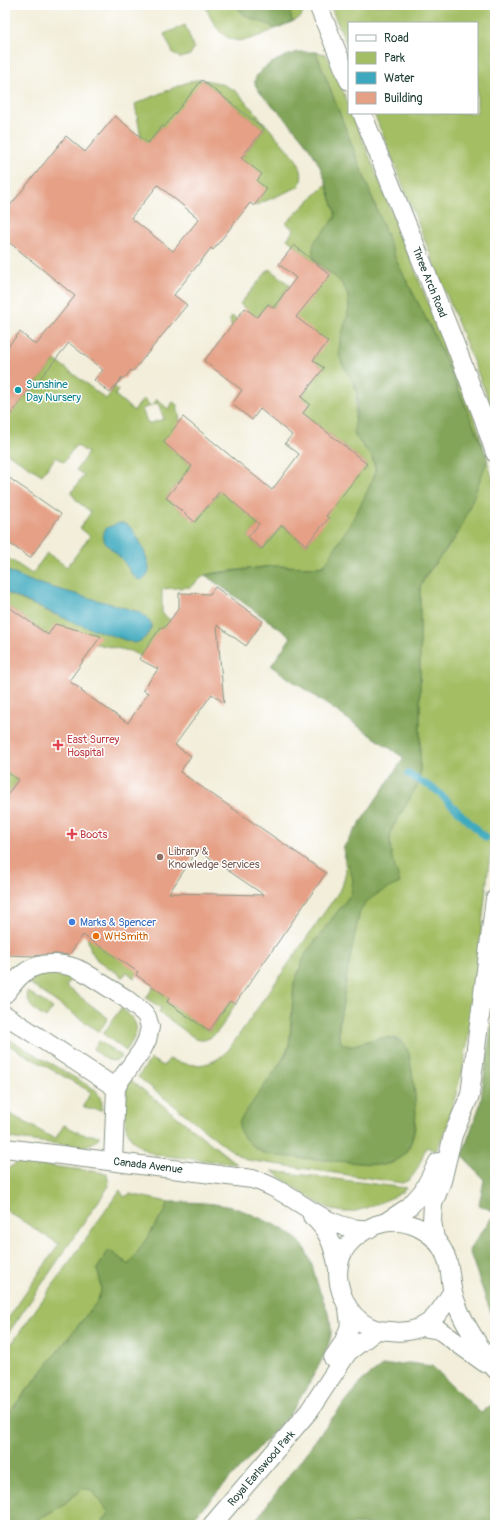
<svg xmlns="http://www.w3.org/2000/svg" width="500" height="1530" viewBox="0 0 500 1530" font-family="Pangolin,sans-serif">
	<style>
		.green { fill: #a3be64; stroke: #617e4c; fill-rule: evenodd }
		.forest { fill: #82a55a; stroke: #507147 }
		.water { fill: #3ea9be; stroke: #2e7379 }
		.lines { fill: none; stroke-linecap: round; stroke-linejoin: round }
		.stream { stroke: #3ea9be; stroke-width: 7 }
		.building { fill: #e5a086; fill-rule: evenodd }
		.street-casing { stroke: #889687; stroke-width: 20 }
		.street { stroke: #fff; stroke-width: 18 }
		.culture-dot { fill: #0f9aa8; stroke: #fff; stroke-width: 1.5 }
		.health-dot { fill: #e0444e; stroke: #fff; stroke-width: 1.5 }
		.education-dot { fill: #8d6e63; stroke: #fff; stroke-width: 1.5 }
		.shop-dot { fill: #3f7fe0; stroke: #fff; stroke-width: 1.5 }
		.food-dot { fill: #e8710a; stroke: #fff; stroke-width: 1.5 }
		.labels { text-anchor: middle; stroke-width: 3; stroke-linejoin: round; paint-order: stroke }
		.street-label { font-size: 11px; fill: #1f3d34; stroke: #fff }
		.culture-label { font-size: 11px; fill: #0d838f; stroke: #fff; text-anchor: start }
		.health-label { font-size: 11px; fill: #be3a42; stroke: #fff; text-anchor: start }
		.education-label { font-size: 11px; fill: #785e54; stroke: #fff; text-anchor: start }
		.shop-label { font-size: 11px; fill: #366cbe; stroke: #fff; text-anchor: start }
		.food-label { font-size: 11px; fill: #c56008; stroke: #fff; text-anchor: start }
	</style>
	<rect width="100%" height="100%" fill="#fff"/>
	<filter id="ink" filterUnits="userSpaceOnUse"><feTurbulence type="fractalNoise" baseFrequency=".025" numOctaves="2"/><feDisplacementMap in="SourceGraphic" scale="8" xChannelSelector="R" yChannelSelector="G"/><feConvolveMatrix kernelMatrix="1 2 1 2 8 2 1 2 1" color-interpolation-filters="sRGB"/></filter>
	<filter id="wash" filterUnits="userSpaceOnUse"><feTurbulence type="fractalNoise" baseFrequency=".012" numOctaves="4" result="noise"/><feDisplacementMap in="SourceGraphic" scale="16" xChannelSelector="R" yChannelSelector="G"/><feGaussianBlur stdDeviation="0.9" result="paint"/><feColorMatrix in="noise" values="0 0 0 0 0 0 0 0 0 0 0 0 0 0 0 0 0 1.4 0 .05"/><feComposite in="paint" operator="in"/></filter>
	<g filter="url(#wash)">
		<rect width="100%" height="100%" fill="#f2eeda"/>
		<!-- green -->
		<g class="green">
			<path d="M205,5H236C250,26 260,16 275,29C266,33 256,38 246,40C223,45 212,22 205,5Z"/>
			<path d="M289,5H306L301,17L292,22Z"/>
			<path d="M330,5H495V416L374,113H477V23H349V51Z"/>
			<path d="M185,25L194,48L190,55L180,58L173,53L164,34Z"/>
			<path d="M316,52L325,54L331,62L349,106V113H352L477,425L495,487V811L471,1020L463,1069L446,1129L436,1151L426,1147C421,1159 416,1180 402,1183L247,1160L238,1155L224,1145L138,1077L151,1059L164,1066L169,1059C192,1067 211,1069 229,1049L342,887L346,871L343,848C348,863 357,879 351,894L306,953L294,983L289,1046L243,1136L256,1149L268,1155L382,1165C386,1164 390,1164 394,1162C428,1146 413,1082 409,1053C407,1048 404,1043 400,1040C389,1033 362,1043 350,1046C339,1045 339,1037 339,1028L349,959L360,911L366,901L377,894L391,848L390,835L392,829L420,781V588C428,569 442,556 454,540C461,530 464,519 468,508L466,406L436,338L397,262Z"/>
			<path d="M196,80C209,79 230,85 239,94L295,158C301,166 305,178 298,187L254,206L219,177L228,143L243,156L264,129L202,80L188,147L162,126L148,143L141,138L135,104L185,83Z"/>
			<path d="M326,184L336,215L332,222L315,241L345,287L348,298L349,309L346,322L353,381L357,393L354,424L358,440L372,457L375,470L373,481L357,512L327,563L320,567L272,566L220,572L205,575L190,587L162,589V613L170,620L150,661L130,651L58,636L55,640L5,604V592L55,615L145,638L150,630L146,617L139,612L33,582L5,570V556L32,574L47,553L67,567L90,536L80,528L91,512L78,502L71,493L84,475L76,470L88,453L76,445L64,462L56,457L42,475L5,452V421L55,360L106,399L115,387L118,390L115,395L134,411L143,399L151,406L142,409L148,424L164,419L158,403L152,405L157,399L168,409L173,402L177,405L180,421L177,454L192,466L166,498L195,522L222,489L243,510L259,524L248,537L262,549L282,525L306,545L328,518L305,498L345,491L367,464L303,413L310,404L301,397L324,368L313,360L327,342L292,324L301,282L315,293L330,275L287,239L294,230L286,223ZM119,523H124L133,531L148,562L122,559L106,544L112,526Z"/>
			<path d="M269,269L290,285L273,308L268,304L243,335L231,326L230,319L232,316L241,323L249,312L240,304Z"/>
			<path d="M5,771L18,780L5,798Z"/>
			<path d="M87,937L146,961L134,978L127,972L123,977L97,960L91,951Z"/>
			<path d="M43,971L75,974L66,986L108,1018L99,1032L29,983L34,977Z"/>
			<path d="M187,972L167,1002L209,1031L230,1001L235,1004C227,1017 215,1046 196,1039L159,1012L161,1008L146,998L163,973Z"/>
			<path d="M27,991L53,1008L46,1018C35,1012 26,1004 27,991Z"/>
			<path d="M121,1008C142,1024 139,1031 126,1051L103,1034Z"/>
			<path d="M5,1037L96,1090L102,1101V1110L88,1109L83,1106L91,1092L5,1043Z"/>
			<path d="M99,1041L122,1056C112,1068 102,1055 93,1049Z"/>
			<path d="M128,1078L237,1164L157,1155C115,1140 125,1114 128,1078Z"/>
			<path d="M5,1111L55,1139L64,1125L82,1134L100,1136L95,1142L83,1147L8,1138L5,1137Z"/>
			<path d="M19,1162L107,1173L109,1186L5,1338V1323L59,1244L5,1210V1170Z"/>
			<path d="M272,1171L406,1188C399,1196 388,1199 379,1203C370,1206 360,1211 350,1212C324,1214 293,1185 272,1171Z"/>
			<path d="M120,1190L124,1197L130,1194L168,1202L164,1212L129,1265L109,1250L97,1269C101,1283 104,1289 96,1303L5,1418V1353Z"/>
			<path d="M83,1489H89C97,1495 105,1504 109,1513L100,1525H28L60,1507Z"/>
		</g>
		<!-- forest -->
		<g class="forest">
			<path d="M236,5H289L292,22L275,29C261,17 249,25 236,5Z"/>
			<path d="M298,52H316L397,262L436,338L488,459L463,524L454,539L425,576L420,588V781L392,829C386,846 395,866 400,883C385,890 368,896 360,911C353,943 346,976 342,1009C340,1018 336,1031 340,1040C342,1044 345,1045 350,1046C371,1041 398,1027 409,1053C414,1085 430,1159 382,1165L268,1155C255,1149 234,1135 240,1120L281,1062L286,1054L289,1046L291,1027L294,983L306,953L351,894L353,879L343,848L404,758L271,666L291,637L205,575L272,566L320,567L324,566L357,512L375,475V465L372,457L355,436L354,431C355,417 360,401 356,388C351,374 338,365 339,349C340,327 356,312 345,289C337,271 304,267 315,241L335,218V211C329,194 325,175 316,159C306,141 292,126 278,111C272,105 256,91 255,83C253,68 287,55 298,52Z"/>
			<path d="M495,1001V1212L479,1205L484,1180L462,1155L480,1105Z"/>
			<path d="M168,1202C192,1202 218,1202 241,1210C249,1213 258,1217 266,1221C280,1227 294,1234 303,1246C311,1258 314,1273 318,1286C323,1300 332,1318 331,1333C330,1352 300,1399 288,1416L187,1525H100L109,1513L94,1493L89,1489H83L60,1507L28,1525H5V1418L96,1303C104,1289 101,1283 97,1269L109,1250L129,1265L164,1212Z"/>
			<path d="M495,1213V1325L469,1250Z"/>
			<path d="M409,1363L432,1366L481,1413L495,1402V1525H252L329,1422L363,1380L382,1366Z"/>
		</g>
		<!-- water -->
		<g class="water">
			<path d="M119,523C124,523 127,524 130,527C137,534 150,561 149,570C148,575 146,578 142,580L137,579L132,574L122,559L106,544L102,536L106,528Z"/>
			<path d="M5,570L33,582L139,612L146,617L152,625C149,633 144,642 134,643L78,624L5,592Z"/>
		</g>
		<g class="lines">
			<!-- stream -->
			<path class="stream" d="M408,774L436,790L486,838"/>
		</g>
		<g id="blocks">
			<!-- building -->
			<g class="building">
				<path d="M202,80L264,129L241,158L262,174L257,181L267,189L254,206L250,203L213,250L211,248L174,295L187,305L133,371L131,370L124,379L122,378L110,393L94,380L103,370L69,343L5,421V350L20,332L36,345L75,296L5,239V212L66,136L85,152L115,116L148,143L162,126L164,127ZM158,185L199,219L173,251L131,218Z"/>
				<path d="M294,245L330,275L296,317L328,342L313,360L324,368L301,397L310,404L303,413L367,464L326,516L329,518L306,545L282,525L262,549L248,537L259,524L220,491L195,522L166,498L192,466L163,442L183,417L272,490L299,454L285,443L292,435L260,409L252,420L232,404L242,390L204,361L245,308L257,317L268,304L273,308L296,278L279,264Z"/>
				<path d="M5,475L61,514L30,558L5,540Z"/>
				<path d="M215,587L263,621L246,646L217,625L224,703L212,694L175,745L191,756L180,772L326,873L235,1004L230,1001L209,1031L167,1002L169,998L136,975L138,972L83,935L69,955L55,954L34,956L5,955V798L18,780L5,771V604L48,635L55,624L101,636L69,681L82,690L81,691L128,723L148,693L143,690L158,669L139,659L161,627L164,628L179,608V593L210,594ZM198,850L264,895L169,893Z"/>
			</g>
		</g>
	</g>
	<g filter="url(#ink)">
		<use href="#blocks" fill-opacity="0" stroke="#889687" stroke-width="1"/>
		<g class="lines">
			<defs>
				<g id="street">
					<path d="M318,5L349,81"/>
					<path d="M362,113L453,339L483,417L495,453"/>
					<path d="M5,994C12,986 18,976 27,971C43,960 68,963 84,972L125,998L144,1013L147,1017L150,1027L147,1040L142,1050L121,1079L116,1088L113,1161"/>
					<path d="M5,1015L116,1088"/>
					<path d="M5,1148L252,1179C293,1190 324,1232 369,1229"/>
					<path d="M312,1216C329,1230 334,1248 338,1269"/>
					<path d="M386,1222L409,1207L423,1191L438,1162"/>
					<path d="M435,1239L432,1221L433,1204L442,1181L453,1135L470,1095L495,899"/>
					<path d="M452,1292C445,1303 439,1315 428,1323C416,1331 404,1333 391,1331C383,1331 377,1330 370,1327C346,1316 332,1282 341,1257C346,1242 362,1231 376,1225C403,1215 436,1230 446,1257C451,1268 450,1281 453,1293C454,1298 457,1304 459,1310C468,1331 482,1350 495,1369"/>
					<path d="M422,1327L439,1330L485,1363"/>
					<path d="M333,1358L343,1343L350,1326L348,1308"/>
					<path d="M212,1525L309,1411L348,1352L377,1330"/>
				</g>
			</defs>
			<!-- street casing -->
			<use href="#street" class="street-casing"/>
			<!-- street -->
			<use href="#street" class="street"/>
		</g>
	</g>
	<!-- markers -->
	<circle class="culture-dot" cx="18" cy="390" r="4"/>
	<g class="health-dot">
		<path d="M56 739h4v4h4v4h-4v4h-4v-4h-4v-4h4z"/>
		<path d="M70 828h4v4h4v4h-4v4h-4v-4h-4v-4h4z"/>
	</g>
	<circle class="education-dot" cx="160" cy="857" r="4"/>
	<circle class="shop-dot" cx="72" cy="922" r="4"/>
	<circle class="food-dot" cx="96" cy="936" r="4"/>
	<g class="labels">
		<!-- street labels -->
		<g class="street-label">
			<text transform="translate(430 282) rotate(68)" y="4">Three Arch Road</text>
			<text transform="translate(148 1165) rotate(7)" y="4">Canada Avenue</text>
			<text transform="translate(261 1468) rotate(-49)" y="4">Royal Earlswood Park</text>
		</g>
		<!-- culture labels -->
		<g class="culture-label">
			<text x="26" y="388">Sunshine<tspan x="26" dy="13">Day Nursery</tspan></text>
		</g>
		<!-- health labels -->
		<g class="health-label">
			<text x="67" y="743">East Surrey<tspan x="67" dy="13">Hospital</tspan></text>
			<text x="80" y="838">Boots</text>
		</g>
		<!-- education labels -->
		<g class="education-label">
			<text x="168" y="855">Library &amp;<tspan x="168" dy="13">Knowledge Services</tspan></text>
		</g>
		<!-- shop labels -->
		<g class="shop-label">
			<text x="80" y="926">Marks &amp; Spencer</text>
		</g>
		<!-- food labels -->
		<g class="food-label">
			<text x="104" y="940">WHSmith</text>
		</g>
	</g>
	<!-- margin -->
	<rect width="500" height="1530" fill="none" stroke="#fff" stroke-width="20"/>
	<!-- legend -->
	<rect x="348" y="22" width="130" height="92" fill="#ffffff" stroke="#a5b1ae"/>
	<rect x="356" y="35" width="20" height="6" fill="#ffffff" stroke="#a5b1ae"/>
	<text x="384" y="42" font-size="12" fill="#1f3d34">Road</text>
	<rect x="356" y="52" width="20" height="12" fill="#a3be64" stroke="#a5b1ae"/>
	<text x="384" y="62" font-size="12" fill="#1f3d34">Park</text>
	<rect x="356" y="72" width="20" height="12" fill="#3ea9be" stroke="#a5b1ae"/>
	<text x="384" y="82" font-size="12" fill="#1f3d34">Water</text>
	<rect x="356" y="92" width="20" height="12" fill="#e5a086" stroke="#a5b1ae"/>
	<text x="384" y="102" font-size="12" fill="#1f3d34">Building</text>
</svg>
